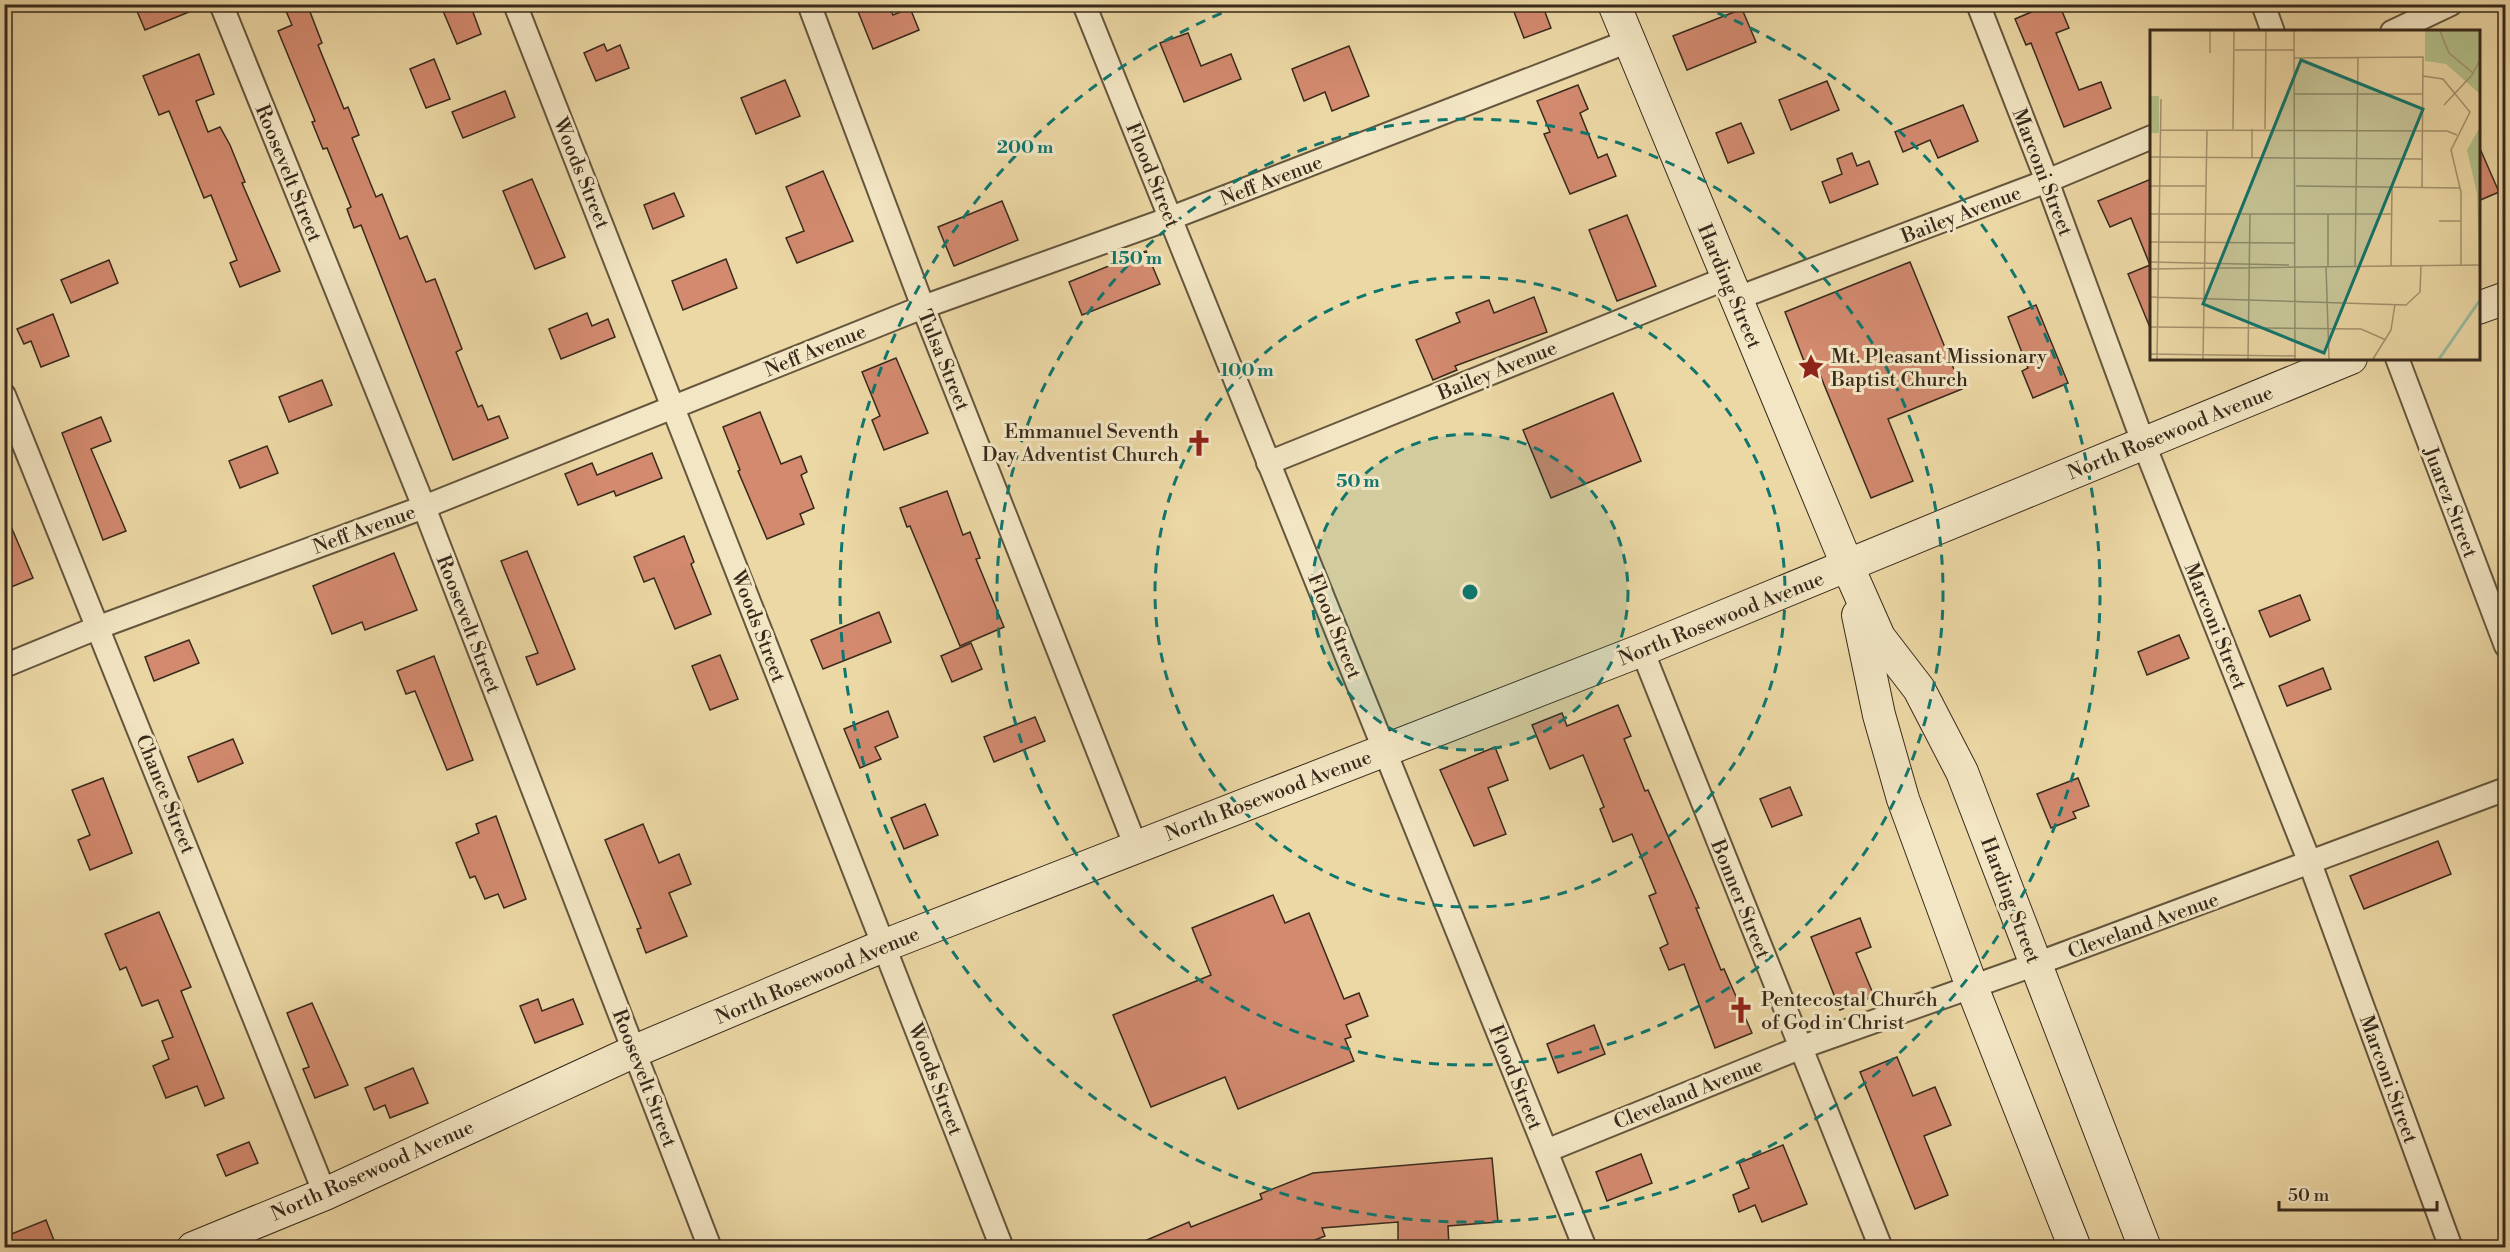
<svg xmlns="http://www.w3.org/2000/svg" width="2510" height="1252" viewBox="0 0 2510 1252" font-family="'Libre Bodoni',serif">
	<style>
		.building { fill: #d38a6f; stroke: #382a1c; stroke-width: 1.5 }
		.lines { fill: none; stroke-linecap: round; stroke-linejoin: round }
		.street-casing { stroke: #65563e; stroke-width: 26 }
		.secondary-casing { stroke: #382a1c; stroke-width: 34 }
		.street { stroke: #f3e6c4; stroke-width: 22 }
		.secondary { stroke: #f3e6c4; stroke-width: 32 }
		.ring { fill: none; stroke: #0f766e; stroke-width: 3; stroke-dasharray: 10 8 }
		.labels { text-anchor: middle; stroke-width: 6; stroke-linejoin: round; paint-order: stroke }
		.street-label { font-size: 20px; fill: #382a1c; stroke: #f3e6c4 }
		.poi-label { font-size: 20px; fill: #382a1c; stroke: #f3e6c4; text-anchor: start }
		.inset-river { fill: none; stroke: #9abba1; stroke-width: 3 }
		.inset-road { fill: none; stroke: #a4926e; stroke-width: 1.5 }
		.view { fill: #0f766e; fill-opacity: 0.15; stroke: #0f766e; stroke-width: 3 }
		.inset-edge { fill: none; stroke: #382a1c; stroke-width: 3 }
		.centre { fill: #0f766e; stroke: #f3e6c4; stroke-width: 3 }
		.ring-label { font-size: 18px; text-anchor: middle; font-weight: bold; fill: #0f766e; stroke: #f3e6c4; stroke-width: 6; stroke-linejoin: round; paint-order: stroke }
	</style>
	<rect width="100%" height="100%" fill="#ecd8a5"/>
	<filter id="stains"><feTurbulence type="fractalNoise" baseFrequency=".00333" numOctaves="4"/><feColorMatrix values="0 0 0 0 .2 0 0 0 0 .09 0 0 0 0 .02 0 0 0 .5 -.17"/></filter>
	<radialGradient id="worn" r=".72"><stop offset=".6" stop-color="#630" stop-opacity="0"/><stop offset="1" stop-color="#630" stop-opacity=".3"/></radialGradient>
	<!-- building -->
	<g class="building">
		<path d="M134,4H206V5L145,30Z"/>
		<path d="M283,4H307L322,43L318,45L344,109L348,107L359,135L352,138L376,197L382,194L400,239L407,236L426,282L435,279L462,349L456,352L478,407L482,405L488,420L499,416L508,438L453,460L361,225L354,228L347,209L351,207L327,148L323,149L312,122L315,121L278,31L292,25Z"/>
		<path d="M459,4H470L481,34L457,44L443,11Z"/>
		<path d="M855,4H888L893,15L910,8L919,30L873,49Z"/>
		<path d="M1511,4H1542L1551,28L1524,38Z"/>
		<path d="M2050,4H2059L2069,28L2056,33L2079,90L2101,82L2111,108L2064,127L2031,43L2026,45L2015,19Z"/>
		<path d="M1742,9L1756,42L1687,70L1673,36Z"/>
		<path d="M1188,33L1201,66L1231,54L1241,79L1184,102L1160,43Z"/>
		<path d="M604,44L607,51L620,45L629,68L596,81L584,53Z"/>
		<path d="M1349,46L1369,96L1332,111L1325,92L1304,101L1292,69Z"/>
		<path d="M199,54L214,94L196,101L208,132L220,127L230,145L245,182L242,183L280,271L240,287L230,263L237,260L211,195L204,198L169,111L159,115L143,76Z"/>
		<path d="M434,59L450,99L426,108L410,69Z"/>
		<path d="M785,80L800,116L756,134L741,98Z"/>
		<path d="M1827,81L1839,110L1791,130L1779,100Z"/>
		<path d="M1578,85L1588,109L1580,113L1598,158L1607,154L1616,176L1570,194L1544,134L1550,132L1537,101Z"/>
		<path d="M505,91L515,117L463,138L452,112Z"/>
		<path d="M1963,105L1978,141L1938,158L1930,140L1903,152L1895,132Z"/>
		<path d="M1741,123L1754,153L1728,163L1716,133Z"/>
		<path d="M2478,144L2499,192L2478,201Z"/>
		<path d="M1852,153L1857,166L1869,161L1878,184L1830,203L1822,182L1842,174L1837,159Z"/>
		<path d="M823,171L853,241L797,263L786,238L804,231L786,187Z"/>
		<path d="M532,179L565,257L535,269L503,191Z"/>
		<path d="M2151,179V330L2128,274L2150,265L2131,218L2110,227L2098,201Z"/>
		<path d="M674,193L684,216L653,229L644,205Z"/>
		<path d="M1002,201L1018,240L954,266L938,227Z"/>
		<path d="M1627,215L1656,286L1617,301L1589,230Z"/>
		<path d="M1146,251L1160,284L1082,315L1069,282Z"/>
		<path d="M726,259L737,288L683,310L672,281Z"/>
		<path d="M109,260L118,283L71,303L61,280Z"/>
		<path d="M1910,262L1962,389L1888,419L1913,481L1871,498L1813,358L1804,361L1785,312Z"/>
		<path d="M1534,297L1547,332L1455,366L1457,370L1433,380L1416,340L1460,322L1456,313L1489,300L1494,313Z"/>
		<path d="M2036,305L2068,383L2033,398L2022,371L2028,368L2008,317Z"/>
		<path d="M587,313L592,326L608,319L615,337L561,359L549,329Z"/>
		<path d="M53,314L69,356L41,367L31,341L24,344L17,329Z"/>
		<path d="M896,358L928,433L884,450L872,420L880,416L862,372Z"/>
		<path d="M322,380L332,405L289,422L279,397Z"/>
		<path d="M1613,393L1641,461L1551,498L1523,430Z"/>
		<path d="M760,412L781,464L801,456L807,472L801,475L814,508L800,514L804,524L767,539L738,471L740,470L723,427Z"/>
		<path d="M101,417L111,441L91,449L126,531L103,540L62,433Z"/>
		<path d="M267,446L278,473L240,488L229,461Z"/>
		<path d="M652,453L662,478L616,496L614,491L578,505L565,474L592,463L597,475Z"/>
		<path d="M947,491L963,535L970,532L980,558L976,559L1004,627L960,646L910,526L907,527L900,508Z"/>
		<path d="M4,510L33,578L4,590Z"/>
		<path d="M684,536L694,562L691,564L711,614L675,629L654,578L644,582L634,557Z"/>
		<path d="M527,551L575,669L537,685L526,657L538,653L501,561Z"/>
		<path d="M394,553L417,610L365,630L362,622L332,634L313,586Z"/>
		<path d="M2300,595L2310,620L2270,637L2259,611Z"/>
		<path d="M879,612L891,642L823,669L811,640Z"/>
		<path d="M2179,635L2189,658L2147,675L2138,652Z"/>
		<path d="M189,640L199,663L154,681L145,657Z"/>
		<path d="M971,643L982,669L952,682L941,656Z"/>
		<path d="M720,655L738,699L710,710L692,666Z"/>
		<path d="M434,656L473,760L447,770L415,691L406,694L397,671Z"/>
		<path d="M2323,668L2331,689L2287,706L2279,686Z"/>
		<path d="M1618,705L1631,736L1624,739L1645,791L1648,790L1699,908H1696L1721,970L1724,969L1752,1033L1715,1048L1684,964L1669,970L1660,948L1668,944L1649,896L1656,893L1632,834L1613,842L1600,809L1604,807L1583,755L1550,769L1532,725L1562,713L1567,726Z"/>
		<path d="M888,711L898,737L875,747L881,759L860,768L844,729Z"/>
		<path d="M1035,717L1045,741L994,762L984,737Z"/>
		<path d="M233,739L243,763L198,782L188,757Z"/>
		<path d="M1495,747L1508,780L1488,788L1506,834L1474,846L1440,770Z"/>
		<path d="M103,778L132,853L90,870L78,840L90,835L72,790Z"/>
		<path d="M2078,778L2089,806L2073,812L2076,818L2051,828L2037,794Z"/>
		<path d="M1790,787L1802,815L1772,827L1760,799Z"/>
		<path d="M925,804L938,835L904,849L891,818Z"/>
		<path d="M496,816L526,899L504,908L498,894L485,899L475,876L470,878L456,843L479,833L476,824Z"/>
		<path d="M643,824L659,863L679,854L691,884L669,893L687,936L646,953L637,929L641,928L605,840Z"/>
		<path d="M2438,841L2451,874L2364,909L2350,876Z"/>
		<path d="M1273,895L1285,923L1309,913L1344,999L1359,993L1368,1016L1346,1025L1351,1037L1345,1039L1354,1061L1238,1109L1225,1077L1151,1107L1113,1015L1211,975L1192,928Z"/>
		<path d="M159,912L191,987L181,991L224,1098L205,1106L197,1086L166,1098L153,1066L169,1059L162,1041L173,1037L158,1000L142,1006L126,967L120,970L105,934Z"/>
		<path d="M1860,918L1871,947L1856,953L1874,996L1840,1010L1811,937Z"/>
		<path d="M538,999L542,1011L573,999L583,1024L535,1043L520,1006Z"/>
		<path d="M312,1003L348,1085L315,1098L303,1069L309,1067L287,1013Z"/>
		<path d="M1594,1025L1605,1054L1558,1073L1547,1044Z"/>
		<path d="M1897,1057L1913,1096L1935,1087L1951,1125L1924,1136L1948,1195L1915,1209L1860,1072Z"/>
		<path d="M413,1068L428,1103L390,1118L385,1105L374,1110L365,1088Z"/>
		<path d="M249,1142L258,1163L226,1176L217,1155Z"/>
		<path d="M1783,1145L1807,1204L1762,1222L1755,1205L1739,1212L1733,1195L1749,1188L1739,1163Z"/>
		<path d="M1641,1154L1652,1183L1607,1201L1596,1172Z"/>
		<path d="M1492,1158L1498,1222L1448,1226L1449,1248H1398V1222L1322,1228L1325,1236L1295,1248H1128L1189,1222L1191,1227L1262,1199L1260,1194L1313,1173Z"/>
		<path d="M46,1220L57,1248H4V1237Z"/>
	</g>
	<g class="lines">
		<defs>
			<g id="street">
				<path d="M221,4L424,507L710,1248"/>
				<path d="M515,4L1002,1248"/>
				<path d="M809,4L923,307L1136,847"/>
				<path d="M1084,4L1585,1248"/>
				<path d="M1978,4L2047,181L2143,442L2310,863L2451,1248"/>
				<path d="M2263,4L2273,32"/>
				<path d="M2392,32L2451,4"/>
				<path d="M1735,299L2047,181L2152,137"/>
				<path d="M2397,358L2506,646"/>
				<path d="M4,395L325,1194"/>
				<path d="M1268,463L1727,278"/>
				<path d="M1642,650L1881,1248"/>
				<path d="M4,666L99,627L424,507L923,307L1171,218L1629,41"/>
				<path d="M1546,1151L1802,1047L2036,964L2506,789"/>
			</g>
			<g id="secondary">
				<path d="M1614,4L1848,567L1879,637L1919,689L1962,772L2145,1248"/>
				<path d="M2478,308L2506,298"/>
				<path d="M1858,615L1879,715L1903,799L1972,987L2075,1248"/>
				<path d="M193,1248L325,1194L635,1051L883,946L1642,650L2351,358"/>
			</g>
		</defs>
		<!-- street casing -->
		<use href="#street" class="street-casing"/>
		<!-- secondary casing -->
		<use href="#secondary" class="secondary-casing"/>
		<!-- street -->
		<use href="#street" class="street"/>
		<!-- secondary -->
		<use href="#secondary" class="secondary"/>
	</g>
	<!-- distance rings -->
	<circle cx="1470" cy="592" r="158" fill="#0f766e" fill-opacity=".12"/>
	<g class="ring">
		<circle cx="1470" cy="592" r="158"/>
		<circle cx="1470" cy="592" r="315"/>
		<circle cx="1470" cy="592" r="473"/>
		<path d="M1701 6A630 630 0 1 1 1239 6"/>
	</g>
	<!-- icons -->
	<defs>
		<symbol id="sight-bare" viewBox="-9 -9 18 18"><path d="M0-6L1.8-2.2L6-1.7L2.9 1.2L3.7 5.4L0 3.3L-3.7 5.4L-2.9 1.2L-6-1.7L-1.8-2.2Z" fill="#8f2418" stroke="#f3e6c4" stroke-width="2.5" paint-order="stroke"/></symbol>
		<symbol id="church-bare" viewBox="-9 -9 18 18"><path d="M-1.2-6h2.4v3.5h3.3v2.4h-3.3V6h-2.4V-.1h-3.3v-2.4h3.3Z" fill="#8f2418" stroke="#f3e6c4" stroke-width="2.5" paint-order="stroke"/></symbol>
	</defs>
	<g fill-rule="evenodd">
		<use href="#sight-bare" x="1792" y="348" width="38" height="38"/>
		<use href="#church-bare" x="1180" y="424" width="38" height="38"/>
		<use href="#church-bare" x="1722" y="991" width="38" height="38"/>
	</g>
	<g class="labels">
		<!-- street labels -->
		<g class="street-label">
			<text transform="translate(2043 172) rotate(69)" y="7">Marconi Street</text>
			<text transform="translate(289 173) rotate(68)" y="7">Roosevelt Street</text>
			<text transform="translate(582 173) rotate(68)" y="7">Woods Street</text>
			<text transform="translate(1153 175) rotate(68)" y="7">Flood Street</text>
			<text transform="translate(1271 180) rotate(-21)" y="7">Neff Avenue</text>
			<text transform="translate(1961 214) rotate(-21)" y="7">Bailey Avenue</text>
			<text transform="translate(1730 286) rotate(67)" y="7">Harding Street</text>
			<text transform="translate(815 350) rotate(-22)" y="7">Neff Avenue</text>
			<text transform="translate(944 360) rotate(68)" y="7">Tulsa Street</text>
			<text transform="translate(1497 370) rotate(-22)" y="7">Bailey Avenue</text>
			<text transform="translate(2170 432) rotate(-22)" y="7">North Rosewood Avenue</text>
			<text transform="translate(2451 502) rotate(69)" y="7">Juarez Street</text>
			<text transform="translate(364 529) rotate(-20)" y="7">Neff Avenue</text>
			<text transform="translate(1721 618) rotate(-22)" y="7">North Rosewood Avenue</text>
			<text transform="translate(469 624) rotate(69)" y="7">Roosevelt Street</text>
			<text transform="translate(759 626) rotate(69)" y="7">Woods Street</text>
			<text transform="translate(1335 626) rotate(68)" y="7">Flood Street</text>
			<text transform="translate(2216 626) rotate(68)" y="7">Marconi Street</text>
			<text transform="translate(166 794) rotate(68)" y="7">Chance Street</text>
			<text transform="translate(1268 795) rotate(-21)" y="7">North Rosewood Avenue</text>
			<text transform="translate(1741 899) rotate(68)" y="7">Bonner Street</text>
			<text transform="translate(2011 900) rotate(69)" y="7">Harding Street</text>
			<text transform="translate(2143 925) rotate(-20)" y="7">Cleveland Avenue</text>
			<text transform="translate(817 975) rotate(-23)" y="7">North Rosewood Avenue</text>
			<text transform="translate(1516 1077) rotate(68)" y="7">Flood Street</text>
			<text transform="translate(645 1078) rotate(69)" y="7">Roosevelt Street</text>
			<text transform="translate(936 1079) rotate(69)" y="7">Woods Street</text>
			<text transform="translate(2389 1079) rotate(70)" y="7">Marconi Street</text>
			<text transform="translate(1688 1093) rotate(-22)" y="7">Cleveland Avenue</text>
			<text transform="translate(372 1170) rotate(-24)" y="7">North Rosewood Avenue</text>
		</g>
		<!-- poi labels -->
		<g class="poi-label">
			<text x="1831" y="363">Mt. Pleasant Missionary<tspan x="1831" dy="23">Baptist Church</tspan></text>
			<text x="1179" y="438" text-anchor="end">Emmanuel Seventh<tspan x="1179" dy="23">Day Adventist Church</tspan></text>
			<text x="1761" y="1006">Pentecostal Church<tspan x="1761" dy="23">of God in Christ</tspan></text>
		</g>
	</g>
	<!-- overview -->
	<g transform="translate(2150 30)">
		<rect width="330" height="330" fill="#ecd8a5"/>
		<path d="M275,1H330V64L296,34L275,31ZM0,66H9V103H0ZM330,97V233H329L327,164L317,120Z" fill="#b3c08a"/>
		<path class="inset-river" d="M289,329L330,270"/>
		<path class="inset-road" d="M144,1L145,329M290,1L299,23L323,43M85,20H144M60,23V1M144,28L273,27L272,158M273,46L293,49L320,82L301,120L311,162V235M144,64H273M294,75L322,45L330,30M83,99L84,1M115,99L116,1M10,100L297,101L307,105M0,127L272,129M102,128V99M0,156H55M146,156L310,158M0,184H242M289,191H311M0,212L145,213M0,232L139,235M176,236L179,329M178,236V184M205,236L208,27M241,236L242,158M0,239L330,235M0,267L256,275L270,262L271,236M0,297L211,299L236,310M0,324L146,326M7,329L11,69M53,329L57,100M98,329L100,184M223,329L241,300L245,274"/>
		<path class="view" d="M151,30L273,79L174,323L53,274Z"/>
		<rect width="330" height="330" class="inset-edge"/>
	</g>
	<circle cx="1470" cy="592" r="9" class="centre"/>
	<g class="ring-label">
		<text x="1025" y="153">200 m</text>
		<text x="1136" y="264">150 m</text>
		<text x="1247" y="376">100 m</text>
		<text x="1358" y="487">50 m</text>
	</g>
	<!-- margin -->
	<rect width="2510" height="1252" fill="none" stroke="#ecd8a5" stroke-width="24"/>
	<rect x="6" y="6" width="2498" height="1240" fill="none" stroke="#382a1c" stroke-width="3"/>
	<rect x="12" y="12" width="2486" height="1228" fill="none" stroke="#382a1c" stroke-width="1.5"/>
	<!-- scale -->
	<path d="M2279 1201v9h158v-9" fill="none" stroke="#382a1c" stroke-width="3"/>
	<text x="2288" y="1201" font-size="18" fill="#382a1c" stroke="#f3e6c4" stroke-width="4.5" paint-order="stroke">50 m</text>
	<rect width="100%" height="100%" filter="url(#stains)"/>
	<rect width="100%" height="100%" fill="url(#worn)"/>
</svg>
